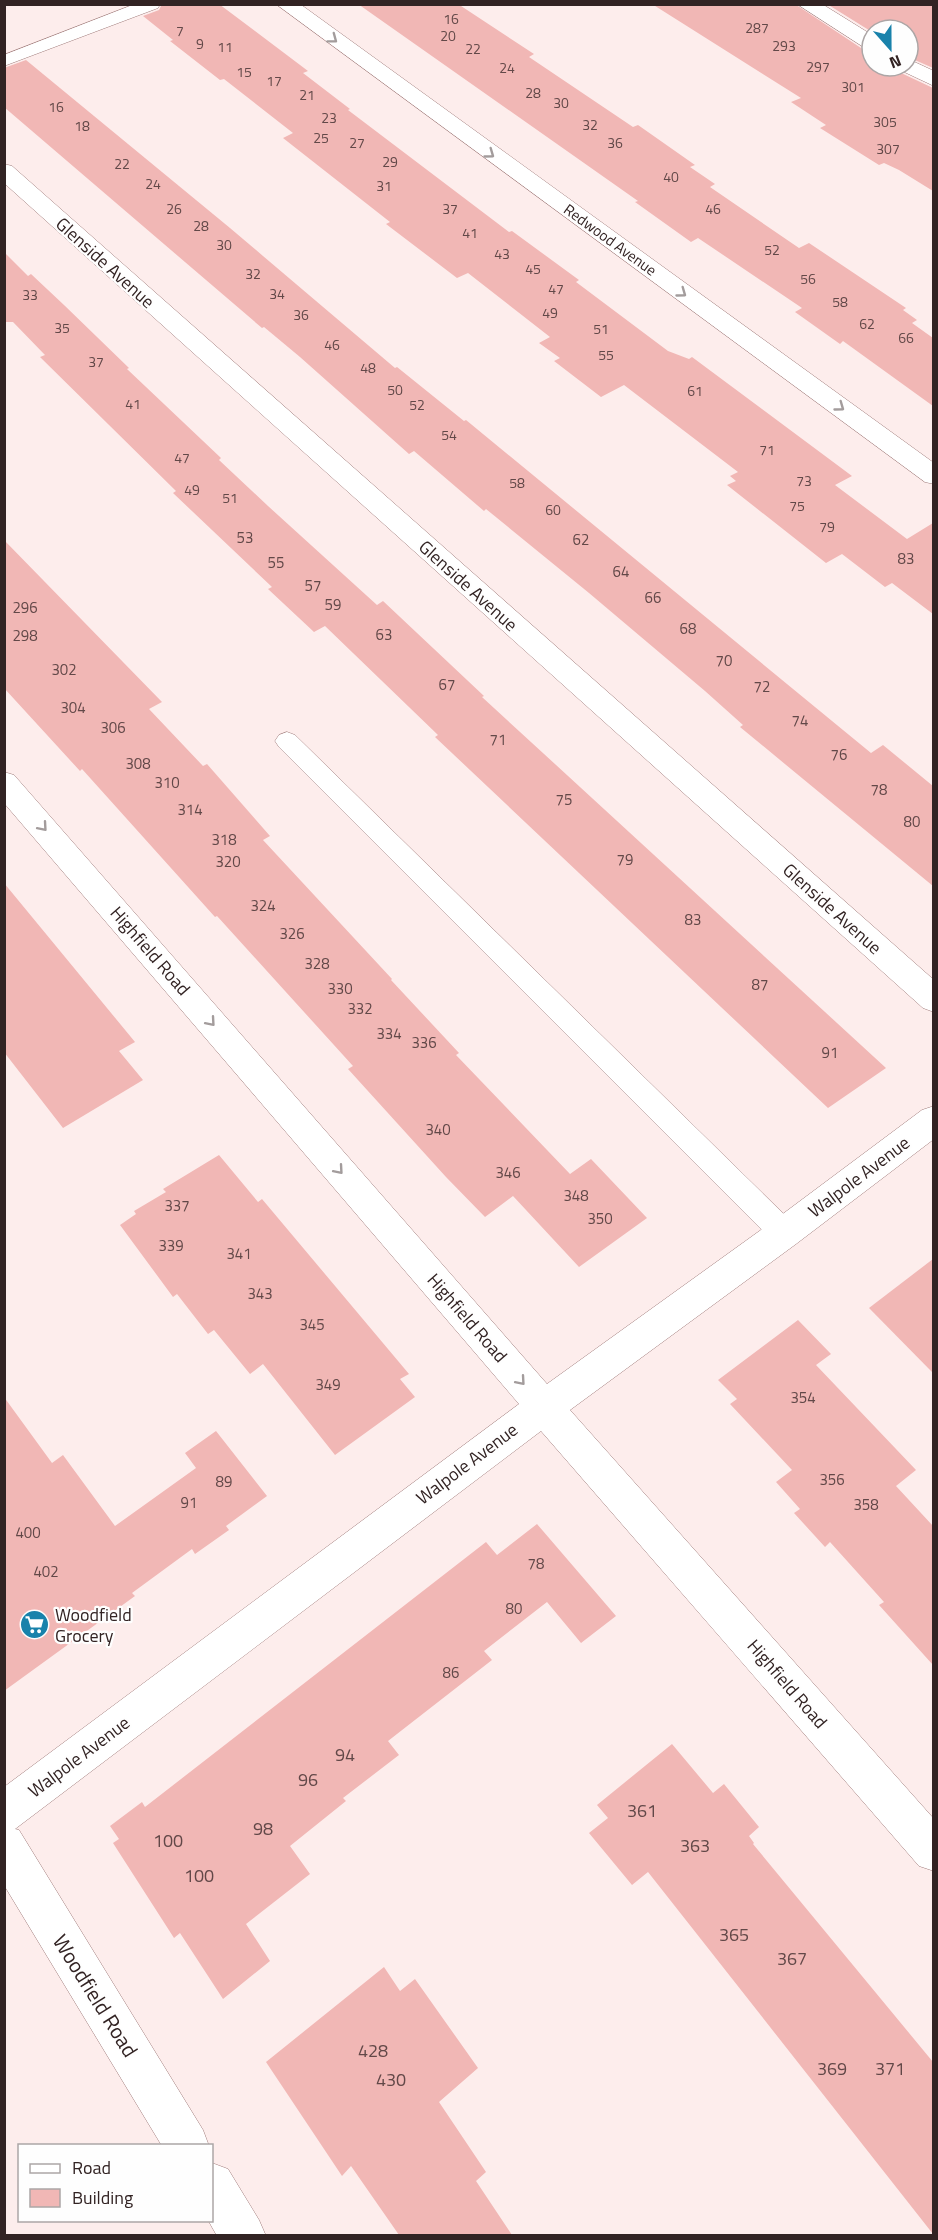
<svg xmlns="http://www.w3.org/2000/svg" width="938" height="2240" viewBox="0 0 938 2240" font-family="'Titillium Web',sans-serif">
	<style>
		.building { fill: #f1b7b5 }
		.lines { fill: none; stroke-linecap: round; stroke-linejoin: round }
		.service-casing { stroke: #9f7b7a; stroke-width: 1 }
		.minor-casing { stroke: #9f7b7a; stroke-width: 1 }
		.tertiary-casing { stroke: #9f7b7a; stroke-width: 1 }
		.service { fill: #fff; fill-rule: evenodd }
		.minor { fill: #fff; fill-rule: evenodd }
		.tertiary { fill: #fff; fill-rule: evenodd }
		.oneway { stroke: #a39c9c }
		.labels { text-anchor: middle; stroke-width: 4.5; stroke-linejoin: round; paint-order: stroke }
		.far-number-label { font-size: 14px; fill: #624848 }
		.far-street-label { font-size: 15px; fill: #322323; stroke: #fefefe }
		.number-label { font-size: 15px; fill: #624848 }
		.street-label { font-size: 18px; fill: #322323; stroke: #fefefe }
		.poi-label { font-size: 18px; fill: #322323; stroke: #fefefe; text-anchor: start }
		.near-number-label { font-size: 18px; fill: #624848 }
		.near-street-label { font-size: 21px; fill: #322323; stroke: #fefefe }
	</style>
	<rect width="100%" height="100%" fill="#fdedec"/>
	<!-- building -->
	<g class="building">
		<path d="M162,4H219L308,71L303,73L350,109L348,110L509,232L512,231L579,280L576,282L668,351L689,359L692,357L852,476L835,485L907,539L933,523V614L892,583L885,587L842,554L826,563L727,485L736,481L730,476L738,472L624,385L601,397L554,361L560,358L539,343L550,337L468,273L457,278L386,224L390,222L283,138L293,133L224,79L220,80L170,41L173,40L143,16L159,10Z"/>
		<path d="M358,4H458L534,54L529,57L633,127L638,125L695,165L690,167L715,184L710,187L799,248L809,243L906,308L903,310L917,320L912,323L933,338V406L843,341L840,344L795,312L802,308L698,238L691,242L635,202L638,201Z"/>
		<path d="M652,4H795L864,50L872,52V66H896L899,72L933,88V191L899,170L884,163L879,165L820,128L826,125L791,102L801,98Z"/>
		<path d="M827,4H933V68L908,57V30H872V32Z"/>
		<path d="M26,60L230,228L395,368L397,367L464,421L466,420L871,753L883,745L933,786V886L740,727L743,725L705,691L589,593L486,509L484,511L414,451L409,454L300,357L264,327L262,328L4,107V68Z"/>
		<path d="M4,252L28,276L31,274L64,305L129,368L127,369L221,458L219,460L268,506L377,605L383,601L484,696L482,697L886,1068L828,1108L435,737L438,735L325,626L314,632L268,589L272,587L173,493L176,491L40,357L45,355L13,322H4Z"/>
		<path d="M4,540L162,702L149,709L203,766L207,764L270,836L263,840L392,979L391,980L459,1053L456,1055L570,1174L591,1159L647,1218L579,1267L513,1196L485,1217L446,1177L348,1069L353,1066L217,916L215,917L82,769L80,771L4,688Z"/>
		<path d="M4,883L135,1042L119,1051L143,1080L63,1128L4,1052Z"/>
		<path d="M219,1155L258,1202L262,1199L409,1374L400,1379L415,1397L335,1455L263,1364L250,1374L214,1330L208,1334L177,1294L173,1297L120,1225L136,1214L134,1211L166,1192L163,1189Z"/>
		<path d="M933,1259V1373L869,1308Z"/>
		<path d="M798,1320L831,1354L816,1365L916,1470L896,1486L933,1526V1665L879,1605L884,1602L830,1542L825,1547L794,1513L800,1509L776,1482L792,1470L730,1404L737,1399L718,1380Z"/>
		<path d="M4,1397L52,1463L63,1455L115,1526L196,1468L185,1453L216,1431L267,1496L226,1526L229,1530L195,1554L192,1549L132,1593L135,1596L4,1691Z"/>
		<path d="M537,1524L616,1616L581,1643L547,1602L484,1651L492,1660L388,1741L399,1755L343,1798L346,1801L290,1846L310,1874L246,1924L270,1961L223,1999L180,1933L174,1938L113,1843L119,1839L110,1826L142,1802L145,1807L486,1542L497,1555Z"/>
		<path d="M672,1744L713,1793L724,1784L759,1827L749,1836L754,1843L753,1844L933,2062V2234L648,1872L632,1885L589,1833L608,1818L597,1805Z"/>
		<path d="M384,1967L400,1991L415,1979L478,2068L439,2102L486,2172L476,2181L512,2235H399L351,2166L342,2176L266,2062Z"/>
	</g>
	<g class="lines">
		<defs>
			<g id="service">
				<path d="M135,4H160L158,8L4,66V55Z"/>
				<path d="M287,732L295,735L794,1224L798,1233L794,1242L784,1245L774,1242L279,747L275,741L279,735Z"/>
			</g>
			<g id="minor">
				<path d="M276,4H300L934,463V484L925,482Z"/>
				<path d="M4,164L12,166L934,980V1012L923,1008L4,183Z"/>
				<path d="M4,772L14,775L547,1384L772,1222L922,1110L934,1106V1139L796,1244L570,1410L934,1819V1871L919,1866L541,1431L15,1829L19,1830L203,2130L209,2146H162L4,1885V1787L519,1404L4,803Z"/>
				<path d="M212,2163L228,2169L259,2220L266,2236H217L208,2220H212Z"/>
			</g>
			<g id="tertiary">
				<path d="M797,4H822L872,35V50L865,48Z"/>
				<path d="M908,59L934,71V86L900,70L898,66H908Z"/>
			</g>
		</defs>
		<!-- service casing -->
		<use href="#service" class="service-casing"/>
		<!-- minor casing -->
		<use href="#minor" class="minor-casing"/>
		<!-- tertiary casing -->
		<use href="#tertiary" class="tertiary-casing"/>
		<!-- service -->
		<use href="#service" class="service"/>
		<!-- minor -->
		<use href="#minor" class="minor"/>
		<!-- tertiary -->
		<use href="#tertiary" class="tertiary"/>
	</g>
	<!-- one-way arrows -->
	<defs><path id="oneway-chevron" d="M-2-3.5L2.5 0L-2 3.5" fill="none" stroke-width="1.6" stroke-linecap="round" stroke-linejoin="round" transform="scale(1.5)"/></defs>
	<g class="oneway">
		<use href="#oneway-chevron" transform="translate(333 39) rotate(37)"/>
		<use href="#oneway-chevron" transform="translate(490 154) rotate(36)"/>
		<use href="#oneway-chevron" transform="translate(682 293) rotate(36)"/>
		<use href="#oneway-chevron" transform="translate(840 407) rotate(36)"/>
		<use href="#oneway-chevron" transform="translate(43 827) rotate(49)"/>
		<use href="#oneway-chevron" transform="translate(211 1022) rotate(49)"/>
		<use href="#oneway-chevron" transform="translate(339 1170) rotate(49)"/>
		<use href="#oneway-chevron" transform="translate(521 1381) rotate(49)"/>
	</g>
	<!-- icons -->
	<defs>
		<symbol id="supermarket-disc" viewBox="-11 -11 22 22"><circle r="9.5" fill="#1982ab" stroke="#fefefe"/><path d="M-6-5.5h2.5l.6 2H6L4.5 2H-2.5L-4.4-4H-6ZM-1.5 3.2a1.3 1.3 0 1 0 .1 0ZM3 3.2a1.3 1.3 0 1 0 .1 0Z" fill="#fff"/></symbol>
	</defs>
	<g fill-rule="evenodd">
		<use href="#supermarket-disc" x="18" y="1608" width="33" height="33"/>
	</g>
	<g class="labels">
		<!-- far-number labels -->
		<g class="far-number-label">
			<text x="451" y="24">16</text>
			<text x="757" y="33">287</text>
			<text x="180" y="36">7</text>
			<text x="448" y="41">20</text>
			<text x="200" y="49">9</text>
			<text x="784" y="51">293</text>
			<text x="225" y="52">11</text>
			<text x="473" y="54">22</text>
			<text x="818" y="72">297</text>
			<text x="507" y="73">24</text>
			<text x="244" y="77">15</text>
			<text x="274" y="86">17</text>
			<text x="853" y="92">301</text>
			<text x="533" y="98">28</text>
			<text x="307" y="100">21</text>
			<text x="561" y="108">30</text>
			<text x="56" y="112">16</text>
			<text x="329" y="123">23</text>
			<text x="885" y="127">305</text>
			<text x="590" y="130">32</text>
			<text x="82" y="131">18</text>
			<text x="321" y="143">25</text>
			<text x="357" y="148">27</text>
			<text x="615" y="148">36</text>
			<text x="888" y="154">307</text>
			<text x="390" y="167">29</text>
			<text x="122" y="169">22</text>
			<text x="671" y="182">40</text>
			<text x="153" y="189">24</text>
			<text x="384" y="191">31</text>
			<text x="174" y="214">26</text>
			<text x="450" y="214">37</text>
			<text x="713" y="214">46</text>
			<text x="201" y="231">28</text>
			<text x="470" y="238">41</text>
			<text x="224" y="250">30</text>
			<text x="772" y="255">52</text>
			<text x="502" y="259">43</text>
			<text x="533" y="274">45</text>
			<text x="253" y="279">32</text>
			<text x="808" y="284">56</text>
			<text x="556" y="294">47</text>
			<text x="277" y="299">34</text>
			<text x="30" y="300">33</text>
			<text x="840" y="307">58</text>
			<text x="550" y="318">49</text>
			<text x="301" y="320">36</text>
			<text x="867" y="329">62</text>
			<text x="62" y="333">35</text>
			<text x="601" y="334">51</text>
			<text x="906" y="343">66</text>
			<text x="332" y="350">46</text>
			<text x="606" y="360">55</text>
			<text x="96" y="367">37</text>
			<text x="368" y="373">48</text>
			<text x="395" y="395">50</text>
			<text x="695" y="396">61</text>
			<text x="133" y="409">41</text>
			<text x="417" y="410">52</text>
			<text x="449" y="440">54</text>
			<text x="767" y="455">71</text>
			<text x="182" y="463">47</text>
			<text x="804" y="486">73</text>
			<text x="517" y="488">58</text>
			<text x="192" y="495">49</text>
			<text x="230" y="503">51</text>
			<text x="797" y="511">75</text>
			<text x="553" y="515">60</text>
			<text x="827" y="532">79</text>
		</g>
		<!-- far-street labels -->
		<g class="far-street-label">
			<text transform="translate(610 240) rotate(36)" y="5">Redwood Avenue</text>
		</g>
		<!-- number labels -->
		<g class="number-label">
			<text x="245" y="543">53</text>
			<text x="581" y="545">62</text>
			<text x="906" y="564">83</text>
			<text x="276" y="568">55</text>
			<text x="621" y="577">64</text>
			<text x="313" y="591">57</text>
			<text x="653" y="603">66</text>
			<text x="333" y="610">59</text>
			<text x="25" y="613">296</text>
			<text x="688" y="634">68</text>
			<text x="384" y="640">63</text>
			<text x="25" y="641">298</text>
			<text x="724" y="666">70</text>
			<text x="64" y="675">302</text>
			<text x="447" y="690">67</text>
			<text x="762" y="692">72</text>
			<text x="73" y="713">304</text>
			<text x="800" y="726">74</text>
			<text x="113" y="733">306</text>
			<text x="498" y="745">71</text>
			<text x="839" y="760">76</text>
			<text x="138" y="769">308</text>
			<text x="167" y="788">310</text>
			<text x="879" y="795">78</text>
			<text x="564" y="805">75</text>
			<text x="190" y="815">314</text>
			<text x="912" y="827">80</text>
			<text x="224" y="845">318</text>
			<text x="625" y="865">79</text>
			<text x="228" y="867">320</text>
			<text x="263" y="911">324</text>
			<text x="693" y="925">83</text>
			<text x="292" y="939">326</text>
			<text x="317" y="969">328</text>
			<text x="760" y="990">87</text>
			<text x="340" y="994">330</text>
			<text x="360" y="1014">332</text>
			<text x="389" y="1039">334</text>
			<text x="424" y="1048">336</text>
			<text x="830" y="1058">91</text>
			<text x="438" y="1135">340</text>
			<text x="508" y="1178">346</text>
			<text x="576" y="1201">348</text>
			<text x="177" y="1211">337</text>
			<text x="600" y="1224">350</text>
			<text x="171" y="1251">339</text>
			<text x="239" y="1259">341</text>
			<text x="260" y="1299">343</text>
			<text x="312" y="1330">345</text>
			<text x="328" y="1390">349</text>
			<text x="803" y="1403">354</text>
			<text x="832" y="1485">356</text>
			<text x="224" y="1487">89</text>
			<text x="189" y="1508">91</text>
			<text x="866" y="1510">358</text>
			<text x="28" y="1538">400</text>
			<text x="536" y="1569">78</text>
			<text x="46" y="1577">402</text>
			<text x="514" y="1614">80</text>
			<text x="451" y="1678">86</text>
		</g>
		<!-- street labels -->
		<g class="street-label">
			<text transform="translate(105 263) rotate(42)" y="6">Glenside Avenue</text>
			<text transform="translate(468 586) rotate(42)" y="6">Glenside Avenue</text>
			<text transform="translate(832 909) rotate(42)" y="6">Glenside Avenue</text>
			<text transform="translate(150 951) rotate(49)" y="6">Highfield Road</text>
			<text transform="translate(859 1177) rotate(-37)" y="6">Walpole Avenue</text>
			<text transform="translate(467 1318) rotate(49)" y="6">Highfield Road</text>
			<text transform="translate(467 1464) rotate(-37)" y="6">Walpole Avenue</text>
			<text transform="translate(787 1684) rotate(49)" y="6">Highfield Road</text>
			<text transform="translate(79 1757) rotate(-37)" y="6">Walpole Avenue</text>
		</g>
		<!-- poi labels -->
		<g class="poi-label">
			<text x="55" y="1621">Woodfield<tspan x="55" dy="21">Grocery</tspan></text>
		</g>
		<!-- near-number labels -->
		<g class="near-number-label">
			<text x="345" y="1761">94</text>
			<text x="308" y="1786">96</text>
			<text x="642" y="1817">361</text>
			<text x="263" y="1835">98</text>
			<text x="168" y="1847">100</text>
			<text x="695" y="1852">363</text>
			<text x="199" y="1882">100</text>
			<text x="734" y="1941">365</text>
			<text x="792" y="1965">367</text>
			<text x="373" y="2057">428</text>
			<text x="832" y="2075">369</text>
			<text x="890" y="2075">371</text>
			<text x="391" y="2086">430</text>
		</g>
		<!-- near-street labels -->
		<g class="near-street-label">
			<text transform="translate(95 1996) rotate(58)" y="7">Woodfield Road</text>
		</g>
	</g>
	<!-- border -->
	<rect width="938" height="2240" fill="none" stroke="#322323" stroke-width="12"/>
	<!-- legend -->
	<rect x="18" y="2144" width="195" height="78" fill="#fefefe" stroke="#aca6a6" stroke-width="1.5"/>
	<rect x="30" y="2164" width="30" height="9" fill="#ffffff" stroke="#aca6a6" stroke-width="1.5"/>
	<text x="72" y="2174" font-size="18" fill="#322323">Road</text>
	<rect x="30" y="2189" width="30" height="18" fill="#f1b7b5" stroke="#aca6a6" stroke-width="1.5"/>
	<text x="72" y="2204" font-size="18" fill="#322323">Building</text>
	<!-- north arrow -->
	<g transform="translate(890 48) rotate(159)"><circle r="28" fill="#fefefe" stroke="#aca6a6" stroke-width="1.5"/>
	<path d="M0-4.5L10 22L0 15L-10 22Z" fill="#1982ab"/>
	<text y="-9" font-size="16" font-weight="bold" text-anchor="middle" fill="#322323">N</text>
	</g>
</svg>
